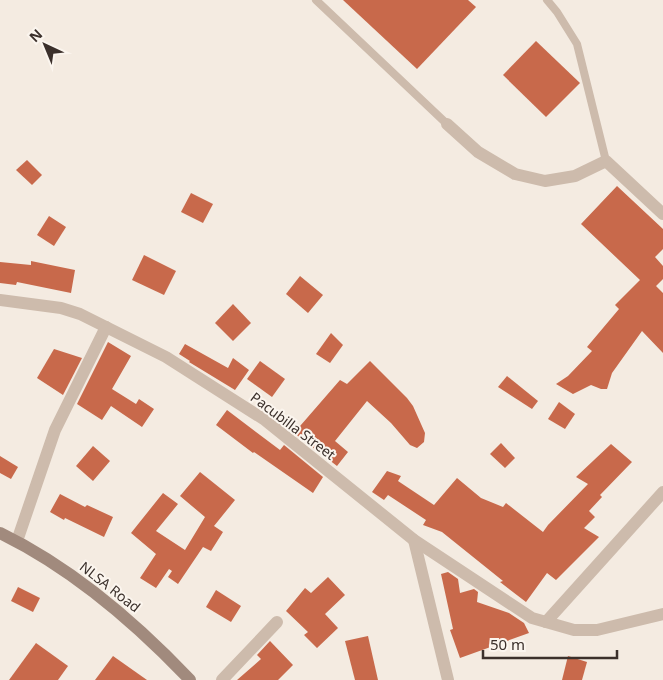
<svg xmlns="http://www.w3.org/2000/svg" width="663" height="680" viewBox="0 0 663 680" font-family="'Noto Sans',sans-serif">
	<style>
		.building { fill: #c8694b }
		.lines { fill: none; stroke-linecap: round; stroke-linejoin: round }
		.service { stroke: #cdbbac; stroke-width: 8 }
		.minor { stroke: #cdbbac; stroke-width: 12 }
		.secondary { stroke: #a18a7d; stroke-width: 12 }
		.labels { text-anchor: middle; stroke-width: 4; stroke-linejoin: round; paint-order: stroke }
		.street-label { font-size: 14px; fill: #3b302b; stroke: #fbf5ee }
	</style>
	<rect width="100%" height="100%" fill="#f4ebe1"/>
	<!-- building -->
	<g class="building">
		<path d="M343,0H468L476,7L417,69Z"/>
		<path d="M536,41L580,83L546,117L503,75Z"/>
		<path d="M27,160L42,175L32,185L16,170Z"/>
		<path d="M617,186L663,229V249L655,257L663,266V279L656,286L663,293V353L642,331L612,373L607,389H601L591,385L573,394L556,384L568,376L592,351L587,347L619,309L615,305L640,280L581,224Z"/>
		<path d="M191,193L213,204L203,223L181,212Z"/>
		<path d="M49,216L66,227L54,246L37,235Z"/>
		<path d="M144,255L176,271L164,295L132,280Z"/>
		<path d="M31,261L75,270L71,293L17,282L16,285L0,283V262L31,265Z"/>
		<path d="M300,276L323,295L308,313L286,294Z"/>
		<path d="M233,304L251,323L233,341L215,323Z"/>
		<path d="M331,333L343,345L330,363L316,354Z"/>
		<path d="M108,342L131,356L112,389L136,404L139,399L154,409L142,427L111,406L102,420L77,404Z"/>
		<path d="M185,344L228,368L233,358L249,370L235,390L189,362L190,361L179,354Z"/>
		<path d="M54,349L82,358L63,395L37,378Z"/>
		<path d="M260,361L285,379L272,397L247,379Z"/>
		<path d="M370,361L407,398L413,406L425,433L424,442L417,448L410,445L391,423L367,401L335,441L348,452L337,466L294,433L340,380L347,384Z"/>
		<path d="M507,376L538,401L532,409L498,387Z"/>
		<path d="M559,402L575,414L565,429L548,419Z"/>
		<path d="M227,410L280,450L284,445L323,477L313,493L254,452L253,453L216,425Z"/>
		<path d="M501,443L515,458L505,468L490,454Z"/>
		<path d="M611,444L632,462L600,495L602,497L589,511L595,517L584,528L599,537L556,580L547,573L526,602L500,582L503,581L442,532L423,525L426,520L388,495L384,500L372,492L387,471L401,476L398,481L434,505L457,478L481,498L503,507L506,503L543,532L548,525L588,484L576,477Z"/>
		<path d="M93,446L110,461L93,481L76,466Z"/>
		<path d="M0,456L18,467L11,479L0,473Z"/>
		<path d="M200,472L235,500L214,526L223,532L211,551L203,547L178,584L168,577L172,571L169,569L156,588L140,578L156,554L131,533L163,493L178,504L156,531L185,550L205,517L180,496Z"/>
		<path d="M60,494L85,507L87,505L113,517L104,537L65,518L64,520L50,512Z"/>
		<path d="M448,572L458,579L460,593L474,589L478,592L477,602L509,613L524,623L529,633L460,658L450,630L453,629L441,574Z"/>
		<path d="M328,577L345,595L325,614L338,628L317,648L304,635L308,632L286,611L305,588L311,593Z"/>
		<path d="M18,587L40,598L33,612L11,601Z"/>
		<path d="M216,590L241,606L231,622L206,607Z"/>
		<path d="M368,636L378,680H355L345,641Z"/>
		<path d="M270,641L293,665L278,680H237L261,659L257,655Z"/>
		<path d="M36,643L68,666L58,680H9Z"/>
		<path d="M113,656L147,680H95Z"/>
		<path d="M568,656L587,662L582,680H562Z"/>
	</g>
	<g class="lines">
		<!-- service -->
		<g class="service">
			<path d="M316,0L447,124"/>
			<path d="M547,0L557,12L577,44L606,161"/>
		</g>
		<!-- minor -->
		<g class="minor">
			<path d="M447,124L478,152L515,174L545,181L575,176L606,161L663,214"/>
			<path d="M0,300L61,308L80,314L166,357L265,420L414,540L532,618L574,630H597L663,614"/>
			<path d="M414,540L448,680"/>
			<path d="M17,541L55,430L106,327"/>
			<path d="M546,622L663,492"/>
			<path d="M222,680L277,622"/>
		</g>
		<!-- secondary -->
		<path class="secondary" d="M0,533C72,568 135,622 190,680"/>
	</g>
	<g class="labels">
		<!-- street labels -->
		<g class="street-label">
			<text transform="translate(293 426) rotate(37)" y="5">Pacubilla Street</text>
			<text transform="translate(110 587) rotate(38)" y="5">NLSA Road</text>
		</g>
	</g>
	<!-- north arrow -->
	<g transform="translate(45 45) rotate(316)" stroke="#fbf5ee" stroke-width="4" paint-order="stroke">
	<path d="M0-4L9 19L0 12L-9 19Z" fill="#3b302b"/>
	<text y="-8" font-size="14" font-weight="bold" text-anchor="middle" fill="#3b302b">N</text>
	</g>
	<!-- scale -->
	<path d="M483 650v8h134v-8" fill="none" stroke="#3b302b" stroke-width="2.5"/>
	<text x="490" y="650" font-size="15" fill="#3b302b" stroke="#fbf5ee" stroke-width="4" paint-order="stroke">50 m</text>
</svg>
